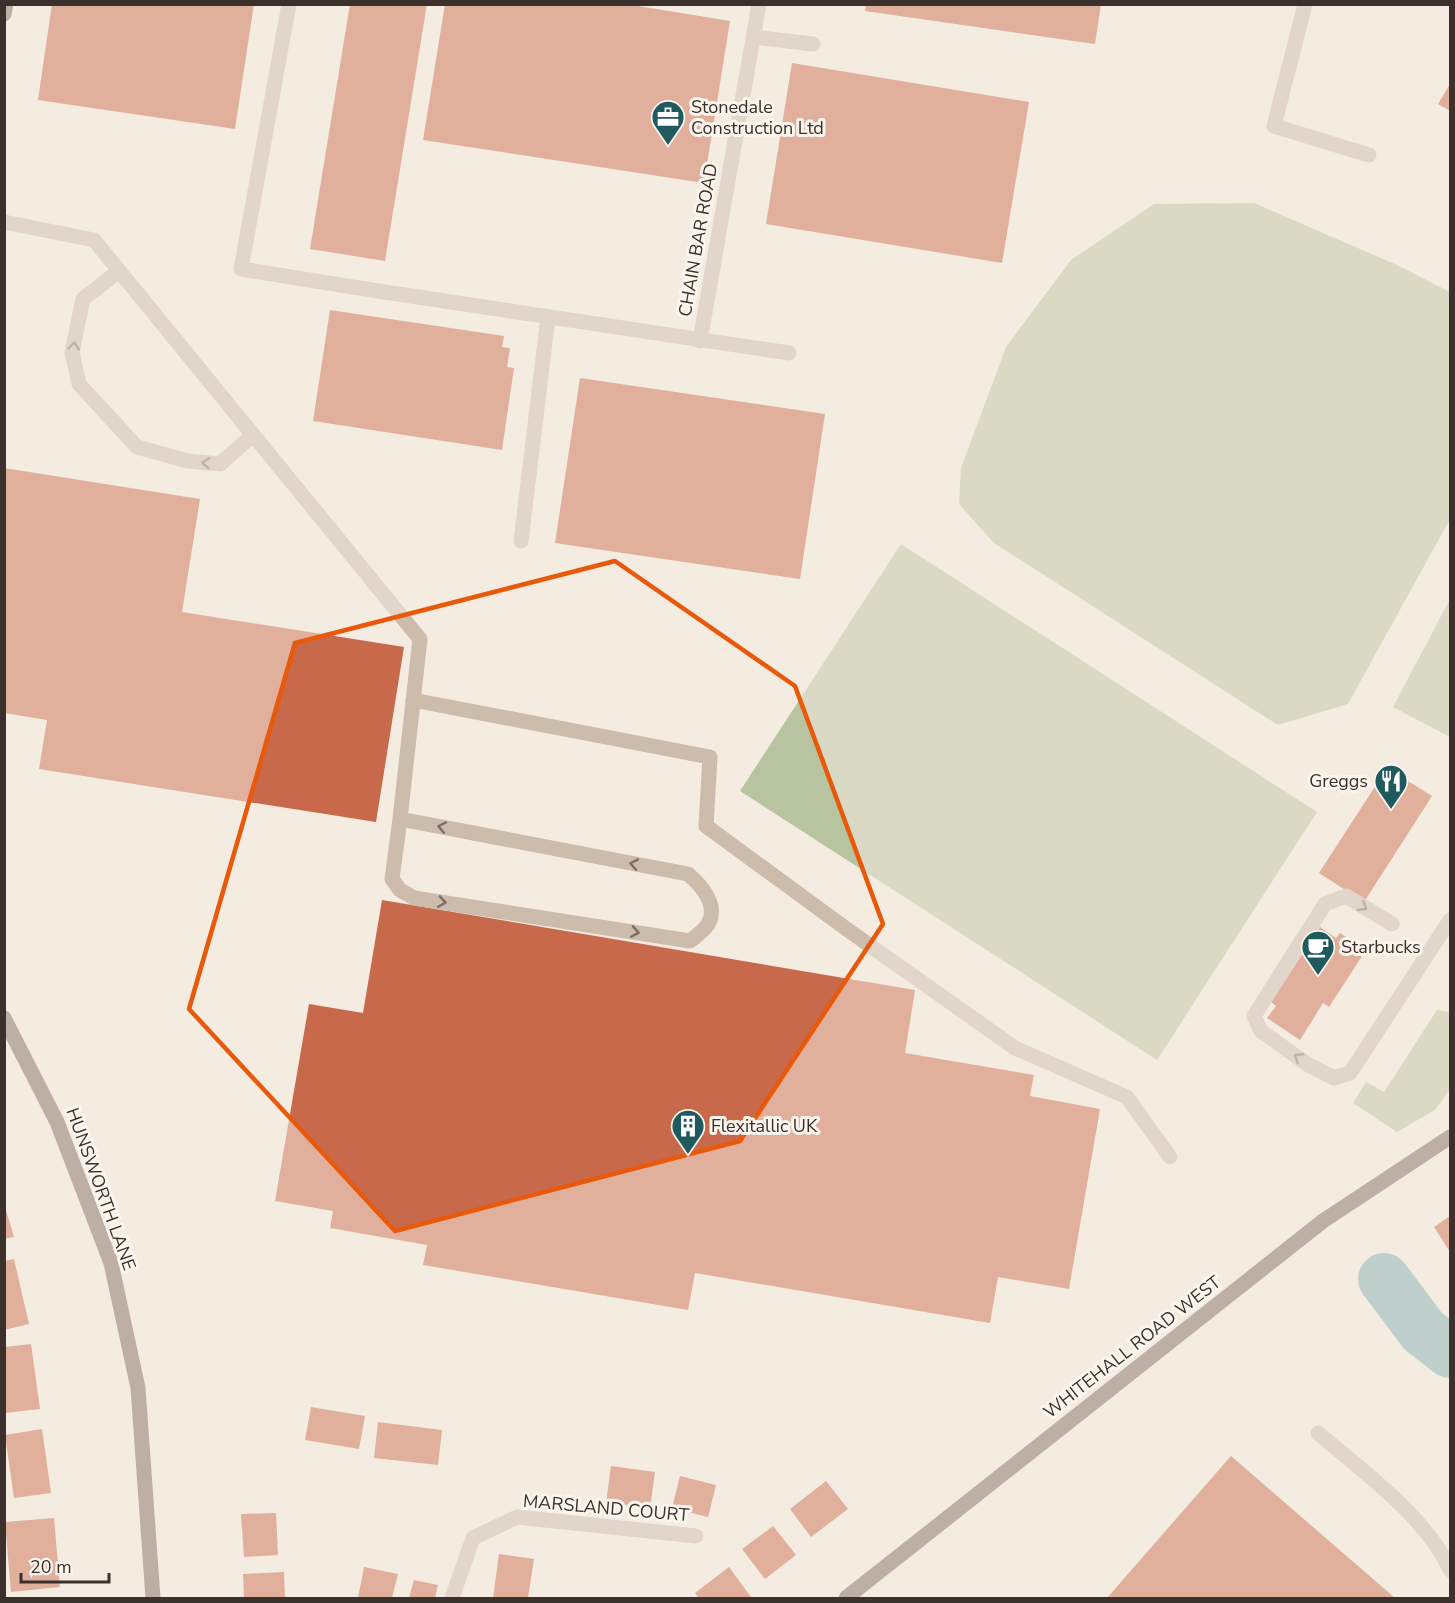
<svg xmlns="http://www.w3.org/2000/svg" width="1455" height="1603" viewBox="0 0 1455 1603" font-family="'Nunito Sans',sans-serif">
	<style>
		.green { fill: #b8c4a0 }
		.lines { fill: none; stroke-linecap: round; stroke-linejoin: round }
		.river { stroke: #7fb0b2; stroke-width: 52 }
		.building { fill: #c8694b }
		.minor { stroke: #cdbbac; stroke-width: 15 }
		.major { stroke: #7d675c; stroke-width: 15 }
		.oneway { stroke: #7d6f65 }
		.marked { fill: none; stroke: #e8590c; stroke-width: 4.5; stroke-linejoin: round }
		.labels { text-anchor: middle; stroke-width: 6; stroke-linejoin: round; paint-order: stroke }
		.poi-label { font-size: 18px; fill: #3b302b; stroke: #fbf5ee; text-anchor: start }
		.street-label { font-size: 18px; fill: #3b302b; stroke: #fbf5ee }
	</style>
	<rect width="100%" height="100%" fill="#f4ebe1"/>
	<!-- green -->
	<g class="green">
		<path d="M1254,203L1397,265L1450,292V519L1348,704L1278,725L994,543L959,504L961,468L1006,347L1071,260L1154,204Z"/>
		<path d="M901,544L1317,812L1157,1060L740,791Z"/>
		<path d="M1450,599V737L1393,707Z"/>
		<path d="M1437,1010L1450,1012V1089L1435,1110L1397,1132L1353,1103L1366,1082L1384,1092Z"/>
	</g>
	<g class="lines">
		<!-- river -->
		<path class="river" d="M1384,1279L1423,1331L1450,1352"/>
	</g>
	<!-- building -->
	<g class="building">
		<path d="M52,4H254L235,129L38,100Z"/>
		<path d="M350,4H427L385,261L310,249Z"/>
		<path d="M445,4H626L730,21L704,183L423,140Z"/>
		<path d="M866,4H1101L1095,44L865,11Z"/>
		<path d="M792,63L1029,102L1002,263L766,224Z"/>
		<path d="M1450,84V111L1438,104Z"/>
		<path d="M330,310L504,336L502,347L510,348L507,367L514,368L502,450L313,421Z"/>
		<path d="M580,378L825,414L800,579L555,543Z"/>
		<path d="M4,468L200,499L182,612L404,647L376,822L39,769L47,720L4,713Z"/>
		<path d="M1387,768L1432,796L1364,902L1319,873Z"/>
		<path d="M382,900L915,990L905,1053L1034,1075L1030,1096L1100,1109L1069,1289L998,1277L990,1323L695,1273L688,1310L423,1265L427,1245L330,1228L333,1211L275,1201L309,1004L363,1013Z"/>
		<path d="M1320,927L1336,938L1340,933L1366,950L1329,1007L1323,1003L1300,1040L1267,1018L1276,1006L1271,1002Z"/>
		<path d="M4,1203L14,1237L4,1239Z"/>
		<path d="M1450,1216V1252L1434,1227Z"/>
		<path d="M14,1259L29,1324L4,1330V1261Z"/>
		<path d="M31,1344L40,1409L5,1413L4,1347Z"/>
		<path d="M311,1407L365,1416L359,1449L305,1440Z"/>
		<path d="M378,1422L442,1430L438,1465L374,1458Z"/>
		<path d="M42,1429L51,1493L14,1498L5,1435Z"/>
		<path d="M1231,1456L1395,1598H1107Z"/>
		<path d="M611,1466L655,1472L650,1508L606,1503Z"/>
		<path d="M680,1476L716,1485L708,1517L672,1508Z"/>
		<path d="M826,1481L848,1509L811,1537L790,1509Z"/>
		<path d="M276,1513L278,1555L244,1557L241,1514Z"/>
		<path d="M54,1518L60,1587L11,1592L5,1522Z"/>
		<path d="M773,1526L796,1555L765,1579L742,1549Z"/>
		<path d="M499,1554L534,1559L528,1598H493Z"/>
		<path d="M364,1567L398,1574L392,1598H358Z"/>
		<path d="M729,1567L751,1597L749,1598H699L695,1593Z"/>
		<path d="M284,1572L285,1598H244L243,1574Z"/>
		<path d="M414,1580L438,1585L435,1598H409Z"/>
	</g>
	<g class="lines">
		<!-- minor -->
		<g class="minor">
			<path d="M289,4L241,269L378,291L789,353"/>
			<path d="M1305,4L1274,126L1369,155"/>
			<path d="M754,37L813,44"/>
			<path d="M4,222L94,240L420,639L400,819L392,879L400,890L414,898L690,941C696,936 704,931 708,924C719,905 701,885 688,874L400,819"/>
			<path d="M119,271L83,299L72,352L79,384L137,447L188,461L220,464L253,435"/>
			<path d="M700,341L759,4"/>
			<path d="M521,541L548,317"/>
			<path d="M413,700L710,757L706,826L848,930L1015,1048L1127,1097L1170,1157"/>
			<path d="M1392,924L1346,896L1325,904L1254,1016L1261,1031L1307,1064L1334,1078L1350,1073L1450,920"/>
			<path d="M1318,1433C1361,1470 1427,1517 1450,1570"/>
			<path d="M452,1598L473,1538L517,1517L696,1536"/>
		</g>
		<!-- major -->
		<g class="major">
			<path d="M4,14L6,4"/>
			<path d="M4,1018L57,1122L111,1263L138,1388L153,1598"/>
			<path d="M846,1598L1323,1221L1450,1137"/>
		</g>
	</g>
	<!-- one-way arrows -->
	<defs><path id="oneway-chevron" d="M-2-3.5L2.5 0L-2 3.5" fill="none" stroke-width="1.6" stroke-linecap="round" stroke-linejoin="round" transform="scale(1.5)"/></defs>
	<g class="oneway">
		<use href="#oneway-chevron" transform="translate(74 346) rotate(-84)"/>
		<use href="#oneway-chevron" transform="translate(206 463) rotate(-176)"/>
		<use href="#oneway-chevron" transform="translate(442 827) rotate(-169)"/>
		<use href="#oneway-chevron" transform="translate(634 864) rotate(-169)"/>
		<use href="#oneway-chevron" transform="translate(442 902) rotate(9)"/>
		<use href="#oneway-chevron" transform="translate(1363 907) rotate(32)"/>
		<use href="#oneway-chevron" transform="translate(635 932) rotate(9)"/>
		<use href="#oneway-chevron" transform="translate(1298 1057) rotate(-145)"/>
	</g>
	<!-- marked area -->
	<path d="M0 0H1455V1603H0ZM615,561L795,686L883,924L740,1141L395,1231L189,1009L295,643Z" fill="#f4ebe1" fill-opacity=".55" fill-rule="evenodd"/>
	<path class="marked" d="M615,561L795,686L883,924L740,1141L395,1231L189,1009L295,643Z"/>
	<!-- icons -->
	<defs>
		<symbol id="office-pin" viewBox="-11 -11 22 30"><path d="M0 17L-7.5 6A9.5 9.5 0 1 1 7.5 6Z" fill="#1f5a5e" stroke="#fbf5ee"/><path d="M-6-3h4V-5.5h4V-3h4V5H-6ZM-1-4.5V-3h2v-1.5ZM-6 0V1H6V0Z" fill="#fff"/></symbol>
		<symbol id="restaurant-pin" viewBox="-11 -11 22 30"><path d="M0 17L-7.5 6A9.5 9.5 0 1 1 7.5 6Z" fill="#1f5a5e" stroke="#fbf5ee"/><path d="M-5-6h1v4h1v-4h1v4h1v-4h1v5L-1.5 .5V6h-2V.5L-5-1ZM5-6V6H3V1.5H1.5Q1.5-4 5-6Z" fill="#fff"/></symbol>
		<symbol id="cafe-pin" viewBox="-11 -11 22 30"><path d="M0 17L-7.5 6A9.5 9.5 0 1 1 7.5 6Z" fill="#1f5a5e" stroke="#fbf5ee"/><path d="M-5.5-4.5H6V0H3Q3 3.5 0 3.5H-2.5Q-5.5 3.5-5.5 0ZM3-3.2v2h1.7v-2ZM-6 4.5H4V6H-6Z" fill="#fff"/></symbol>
		<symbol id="building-pin" viewBox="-11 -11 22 30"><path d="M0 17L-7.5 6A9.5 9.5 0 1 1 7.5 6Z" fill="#1f5a5e" stroke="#fbf5ee"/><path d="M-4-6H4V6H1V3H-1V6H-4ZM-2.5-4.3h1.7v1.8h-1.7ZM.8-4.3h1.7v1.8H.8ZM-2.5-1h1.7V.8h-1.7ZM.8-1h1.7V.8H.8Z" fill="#fff"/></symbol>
	</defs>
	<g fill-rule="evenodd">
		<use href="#office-pin" x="649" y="98" width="38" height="52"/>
		<use href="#restaurant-pin" x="1372" y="762" width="38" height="52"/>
		<use href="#cafe-pin" x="1299" y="928" width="38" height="52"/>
		<use href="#building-pin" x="669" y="1107" width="38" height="52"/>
	</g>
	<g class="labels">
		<!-- poi labels -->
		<g class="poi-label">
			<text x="691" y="113">Stonedale<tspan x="691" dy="21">Construction Ltd</tspan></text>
			<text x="1368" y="787" text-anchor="end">Greggs</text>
			<text x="1341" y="953">Starbucks</text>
			<text x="711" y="1132">Flexitallic UK</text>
		</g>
		<!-- street labels -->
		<g class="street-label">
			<text transform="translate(698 240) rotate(-80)" y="6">CHAIN BAR ROAD</text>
			<text transform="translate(101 1189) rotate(70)" y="6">HUNSWORTH LANE</text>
			<text transform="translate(1132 1347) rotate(-38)" y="6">WHITEHALL ROAD WEST</text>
			<text transform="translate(606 1508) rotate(5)" y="6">MARSLAND COURT</text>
		</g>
	</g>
	<!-- border -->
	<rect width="1455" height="1603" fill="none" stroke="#3b302b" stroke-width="12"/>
	<!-- scale -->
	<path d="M21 1573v9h88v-9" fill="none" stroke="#3b302b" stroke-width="3"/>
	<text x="30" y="1573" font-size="18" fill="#3b302b" stroke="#fbf5ee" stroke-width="4.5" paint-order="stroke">20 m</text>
</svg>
